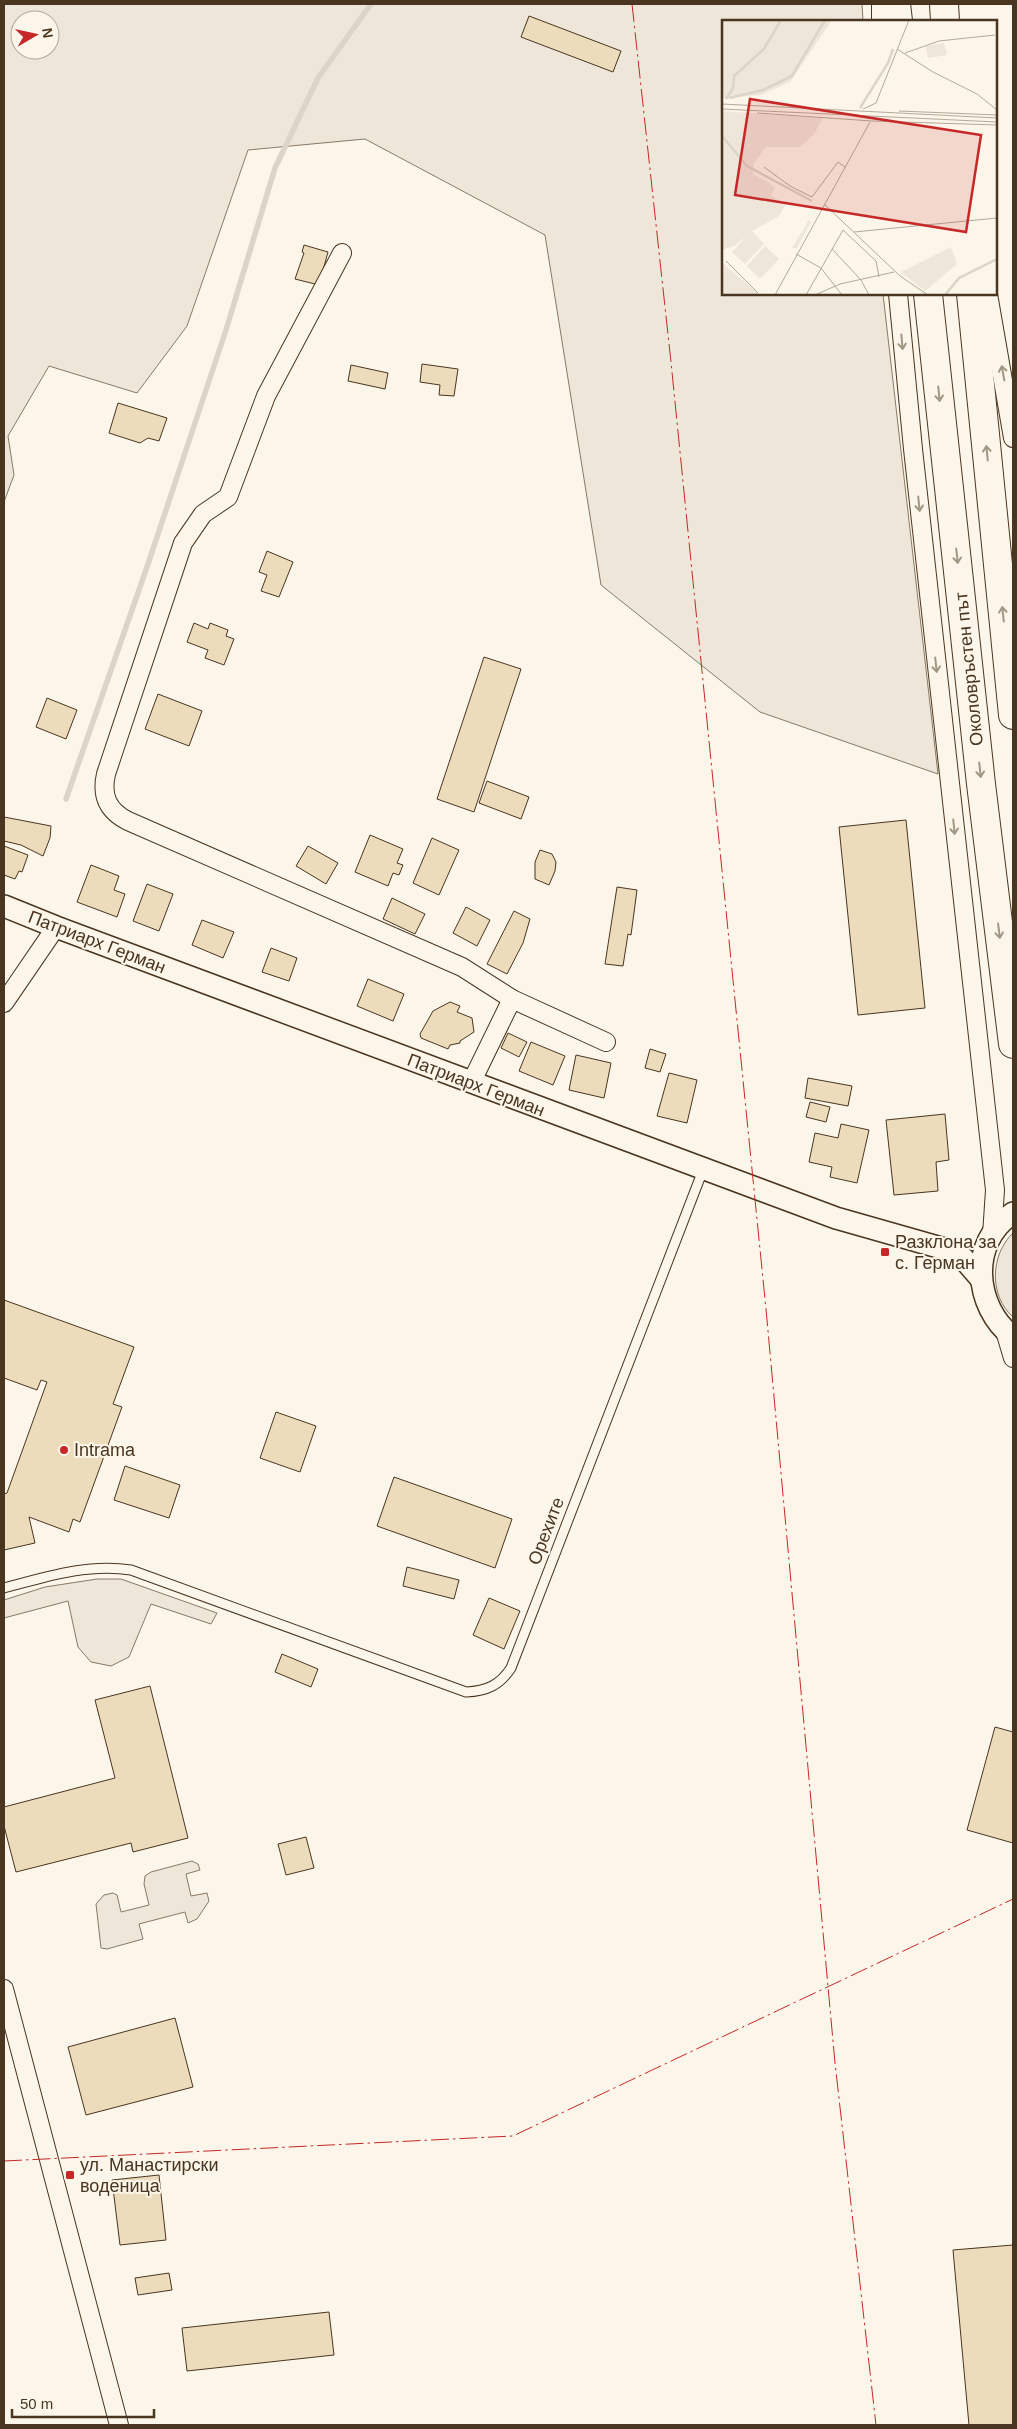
<svg xmlns="http://www.w3.org/2000/svg" width="1017" height="2429" viewBox="0 0 1017 2429" font-family="Helvetica,sans-serif">
	<style>
		.green { fill: #ede6d9; stroke: #887966; fill-rule: evenodd }
		.lines { fill: none; stroke-linecap: round; stroke-linejoin: round }
		.stream { stroke: #dcd4c6; stroke-width: 5.5 }
		.building { fill: #ecdcbc; stroke: #4a3520 }
		.service-casing { stroke: #4a3520; stroke-width: 11 }
		.minor-casing { stroke: #4a3520; stroke-width: 20 }
		.tertiary-casing { stroke: #4a3520; stroke-width: 24 }
		.trunk-casing { stroke: #4a3520; stroke-width: 30 }
		.service { stroke: #fbf6e9; stroke-width: 9 }
		.minor { stroke: #fbf6e9; stroke-width: 18 }
		.tertiary { stroke: #fbf6e9; stroke-width: 21 }
		.trunk { stroke: #fbf6e9; stroke-width: 28 }
		.power { stroke: #c62828; stroke-width: 1; stroke-dasharray: 18 4 2.5 4; stroke-linecap: butt }
		.oneway { stroke: #a29684 }
		.poi-dot { fill: #c62828; stroke: #fbf6e9; stroke-width: 2 }
		.labels { text-anchor: middle; stroke-width: 4; stroke-linejoin: round; paint-order: stroke }
		.street-label { font-size: 18px; fill: #4a3520; stroke: #fbf6e9 }
		.poi-label { font-size: 18px; fill: #4a3520; stroke: #fbf6e9; text-anchor: start }
		.inset-river { fill: none; stroke: #dcd4c6; stroke-width: 2.5 }
		.inset-road { fill: none; stroke: #b4a999; stroke-width: 1 }
		.view { fill: #c62828; fill-opacity: 0.15; stroke: #c62828; stroke-width: 2.5 }
		.inset-edge { fill: none; stroke: #4a3520; stroke-width: 2.5 }
	</style>
	<rect width="100%" height="100%" fill="#fbf6e9"/>
	<!-- green -->
	<g class="green">
		<path d="M4,4H862L863,21H723V294H883L938,774L760,712L601,585L545,235L365,139L248,150L187,326L137,393L49,366L8,436L14,475L4,502ZM20,20H50V50H20Z"/>
		<path d="M1013,1233V1317C989,1296 990,1255 1013,1233Z"/>
		<path d="M97,1579H121L217,1613L211,1624L151,1604L129,1657L111,1666L91,1662L78,1647L68,1601L4,1618V1600L45,1587Z"/>
		<path d="M192,1861L198,1864L200,1870L186,1874L191,1896L207,1893L209,1901L197,1919L188,1923L185,1912L139,1924L143,1939L107,1949L101,1948L96,1904L104,1895L113,1893L117,1895L121,1912L149,1905L144,1884L145,1876L151,1872Z"/>
	</g>
	<g class="lines">
		<!-- stream -->
		<path class="stream" d="M66,799L147,567L226,330L275,168L318,78L371,4"/>
	</g>
	<!-- building -->
	<g class="building">
		<path d="M529,16L621,51L613,72L521,37Z"/>
		<path d="M304,245L328,252L319,285L295,279L304,253L302,252Z"/>
		<path d="M422,364L458,369L454,396L439,395L440,385L420,382Z"/>
		<path d="M351,365L388,373L385,389L348,381Z"/>
		<path d="M118,403L167,418L159,441L148,438L140,443L109,433Z"/>
		<path d="M267,551L293,562L279,597L261,591L267,575L259,572Z"/>
		<path d="M194,623L208,629L210,623L228,630L226,636L234,639L224,665L205,658L208,650L187,642Z"/>
		<path d="M484,657L521,669L474,812L437,799Z"/>
		<path d="M158,694L202,711L189,746L145,729Z"/>
		<path d="M47,698L77,710L66,739L36,727Z"/>
		<path d="M487,781L529,797L521,819L479,803Z"/>
		<path d="M4,817L51,826L50,838L43,856L21,845L4,841Z"/>
		<path d="M906,820L925,1008L858,1015L839,827Z"/>
		<path d="M370,835L403,849L397,863L403,865L399,875L393,873L388,886L355,872Z"/>
		<path d="M432,838L459,850L439,895L413,883Z"/>
		<path d="M4,846L28,855L22,872L19,871L15,879L4,875Z"/>
		<path d="M308,846L338,863L326,884L296,866Z"/>
		<path d="M540,850L552,854L556,862L555,871L549,885L535,879V862Z"/>
		<path d="M91,865L119,876L114,890L125,894L117,917L77,902Z"/>
		<path d="M147,884L173,894L159,931L133,921Z"/>
		<path d="M617,887L637,890L631,935L628,934L623,966L605,964Z"/>
		<path d="M392,898L425,914L415,934L383,919Z"/>
		<path d="M466,907L490,920L477,946L453,933Z"/>
		<path d="M514,911L530,919L523,943L507,974L487,964Z"/>
		<path d="M202,920L234,932L223,958L192,945Z"/>
		<path d="M271,948L297,958L289,981L262,972Z"/>
		<path d="M368,979L404,994L393,1021L357,1006Z"/>
		<path d="M450,1002L460,1006L457,1012L472,1018L474,1032L460,1041V1043L450,1045L448,1049L421,1038L420,1034L433,1011Z"/>
		<path d="M508,1033L527,1042L519,1057L501,1048Z"/>
		<path d="M531,1042L565,1056L553,1085L519,1071Z"/>
		<path d="M650,1049L666,1054L660,1072L645,1068Z"/>
		<path d="M576,1055L611,1063L604,1098L569,1090Z"/>
		<path d="M669,1073L697,1080L687,1123L657,1116Z"/>
		<path d="M808,1078L852,1086L848,1106L805,1098Z"/>
		<path d="M810,1102L830,1107L826,1122L806,1117Z"/>
		<path d="M945,1114L949,1160L936,1162L938,1191L894,1195L886,1120Z"/>
		<path d="M841,1124L869,1130L857,1183L830,1177L832,1167L809,1162L815,1133L838,1138Z"/>
		<path d="M4,1300L134,1347L113,1404L122,1407L80,1522L73,1519L69,1532L29,1517L35,1543L4,1550V1494L7,1493L47,1382L41,1380L37,1390L4,1378Z"/>
		<path d="M276,1412L316,1426L300,1472L260,1458Z"/>
		<path d="M125,1466L180,1485L169,1518L114,1500Z"/>
		<path d="M394,1477L512,1519L495,1568L377,1526Z"/>
		<path d="M407,1567L459,1580L454,1599L403,1586Z"/>
		<path d="M489,1598L520,1611L504,1649L473,1635Z"/>
		<path d="M282,1654L318,1669L311,1687L275,1672Z"/>
		<path d="M150,1686L188,1838L133,1852L131,1843L16,1872L4,1826V1807L115,1778L95,1700Z"/>
		<path d="M995,1727L1013,1732V1843L967,1830Z"/>
		<path d="M306,1837L314,1868L286,1875L278,1844Z"/>
		<path d="M175,2018L193,2087L86,2115L68,2047Z"/>
		<path d="M159,2175L166,2240L120,2245L112,2180Z"/>
		<path d="M1013,2245V2425H969L953,2250Z"/>
		<path d="M169,2273L172,2290L138,2295L135,2278Z"/>
		<path d="M329,2312L334,2355L187,2371L182,2328Z"/>
	</g>
	<g class="lines">
		<defs>
			<path id="service" d="M4,1588C45,1577 88,1563 131,1570L466,1692C487,1691 500,1685 511,1668L703,1170"/>
			<g id="minor">
				<path d="M881,4V21"/>
				<path d="M342,253L266,396L228,497L203,514L183,543L106,774C101,796 108,811 128,821L462,967L512,999L471,1083"/>
				<path d="M898,294L913,449L995,1190L992,1235"/>
				<path d="M988,294L1013,438"/>
				<path d="M512,999L606,1042"/>
				<path d="M4,1003L56,927"/>
				<path d="M1005,1331L1013,1358"/>
				<path d="M4,1989L119,2425"/>
			</g>
			<g id="tertiary">
				<path d="M4,906L56,927L836,1218L952,1251L963,1258L981,1279"/>
				<path d="M1013,1213C968,1242 974,1307 1013,1337"/>
			</g>
			<g id="trunk">
				<path d="M896,4L898,21"/>
				<path d="M944,4L945,21"/>
				<path d="M928,294L981,784L1013,1044"/>
				<path d="M971,294L1013,715"/>
			</g>
		</defs>
		<!-- service casing -->
		<use href="#service" class="service-casing"/>
		<!-- minor casing -->
		<use href="#minor" class="minor-casing"/>
		<!-- tertiary casing -->
		<use href="#tertiary" class="tertiary-casing"/>
		<!-- trunk casing -->
		<use href="#trunk" class="trunk-casing"/>
		<!-- service -->
		<use href="#service" class="service"/>
		<!-- minor -->
		<use href="#minor" class="minor"/>
		<!-- tertiary -->
		<use href="#tertiary" class="tertiary"/>
		<!-- trunk -->
		<use href="#trunk" class="trunk"/>
		<!-- power -->
		<g class="power">
			<path d="M632,4L671,362L766,1309L835,2063L876,2425"/>
			<path d="M4,2161L513,2136L1013,1899"/>
		</g>
	</g>
	<!-- one-way arrows -->
	<defs><path id="oneway-shaft" d="M-6 0H5M1.5-3L5.5 0L1.5 3" fill="none" stroke-width="1.6" stroke-linecap="round" stroke-linejoin="round" transform="scale(1.25)"/></defs>
	<g class="oneway">
		<use href="#oneway-shaft" transform="translate(902 342) rotate(85)"/>
		<use href="#oneway-shaft" transform="translate(1003 373) rotate(-100)"/>
		<use href="#oneway-shaft" transform="translate(939 394) rotate(84)"/>
		<use href="#oneway-shaft" transform="translate(987 453) rotate(-96)"/>
		<use href="#oneway-shaft" transform="translate(919 504) rotate(84)"/>
		<use href="#oneway-shaft" transform="translate(957 556) rotate(84)"/>
		<use href="#oneway-shaft" transform="translate(1003 614) rotate(-96)"/>
		<use href="#oneway-shaft" transform="translate(936 665) rotate(84)"/>
		<use href="#oneway-shaft" transform="translate(980 770) rotate(84)"/>
		<use href="#oneway-shaft" transform="translate(954 827) rotate(84)"/>
		<use href="#oneway-shaft" transform="translate(999 931) rotate(83)"/>
	</g>
	<!-- markers -->
	<g class="poi-dot">
		<rect x="880" y="1247" width="10" height="10" rx="2.5"/>
		<circle cx="64" cy="1450" r="5"/>
		<rect x="65" y="2170" width="10" height="10" rx="2.5"/>
	</g>
	<g class="labels">
		<!-- street labels -->
		<g class="street-label">
			<text transform="translate(969 669) rotate(-96)" y="6">Околовръстен път</text>
			<text transform="translate(97 942) rotate(21)" y="6">Патриарх Герман</text>
			<text transform="translate(476 1085) rotate(21)" y="6">Патриарх Герман</text>
			<text transform="translate(546 1531) rotate(-69)" y="6">Орехите</text>
		</g>
		<!-- poi labels -->
		<g class="poi-label">
			<text x="895" y="1248">Разклона за<tspan x="895" dy="21">с. Герман</tspan></text>
			<text x="74" y="1456">Intrama</text>
			<text x="80" y="2171">ул. Манастирски<tspan x="80" dy="21">воденица</tspan></text>
		</g>
	</g>
	<!-- overview -->
	<g transform="translate(722 20)">
		<rect width="275" height="275" fill="#fbf6e9"/>
		<path d="M0,0H110L68,62L39,75L0,78ZM222,23L225,35L206,38L204,26ZM0,91L101,98L92,114L78,127H44L32,143L31,154L47,163L53,168L49,176L64,184L57,196L30,211L42,224L23,244L10,232L25,216L12,226L0,230ZM87,200L89,202L75,228H70ZM43,226L57,239L38,259L25,246ZM229,227L235,244L203,271L179,252ZM0,243L36,273V275H0Z" fill="#ede6d9"/>
		<path class="inset-river" d="M7,78L41,70L70,56L103,0M4,79L11,68L12,56L42,29L59,0M138,88L166,43L171,29M0,116L25,146L90,181M223,275L237,258L275,239"/>
		<path class="inset-road" d="M175,29L211,52L255,74L275,90M183,33L217,21L273,15M0,84L275,98M0,89L275,102M141,89L154,83L187,0M177,91L275,95M35,93L150,101L275,105M42,147L68,166L90,177L116,142L123,147M102,184L178,256L206,275M132,212L275,198M110,229L139,260L147,275M74,234L99,248L120,275M4,241L36,273M53,275L148,102M84,275L121,210L154,241L157,257M93,275L118,264L172,252"/>
		<path class="view" d="M28,79L259,115L244,212L13,175Z"/>
		<rect width="275" height="275" class="inset-edge"/>
	</g>
	<!-- border -->
	<rect width="1017" height="2429" fill="none" stroke="#4a3520" stroke-width="10"/>
	<!-- north arrow -->
	<g transform="translate(35 35) rotate(81)"><circle r="24" fill="#fbf6e9" stroke="#b4a999"/>
	<path d="M0-4L9 19L0 12L-9 19Z" fill="#c62828"/>
	<text y="-8" font-size="14" font-weight="bold" text-anchor="middle" fill="#4a3520">N</text>
	</g>
	<!-- scale -->
	<path d="M12 2409v8h142v-8" fill="none" stroke="#4a3520" stroke-width="2.5"/>
	<text x="20" y="2409" font-size="15" fill="#4a3520" stroke="#fbf6e9" stroke-width="4" paint-order="stroke">50 m</text>
</svg>
